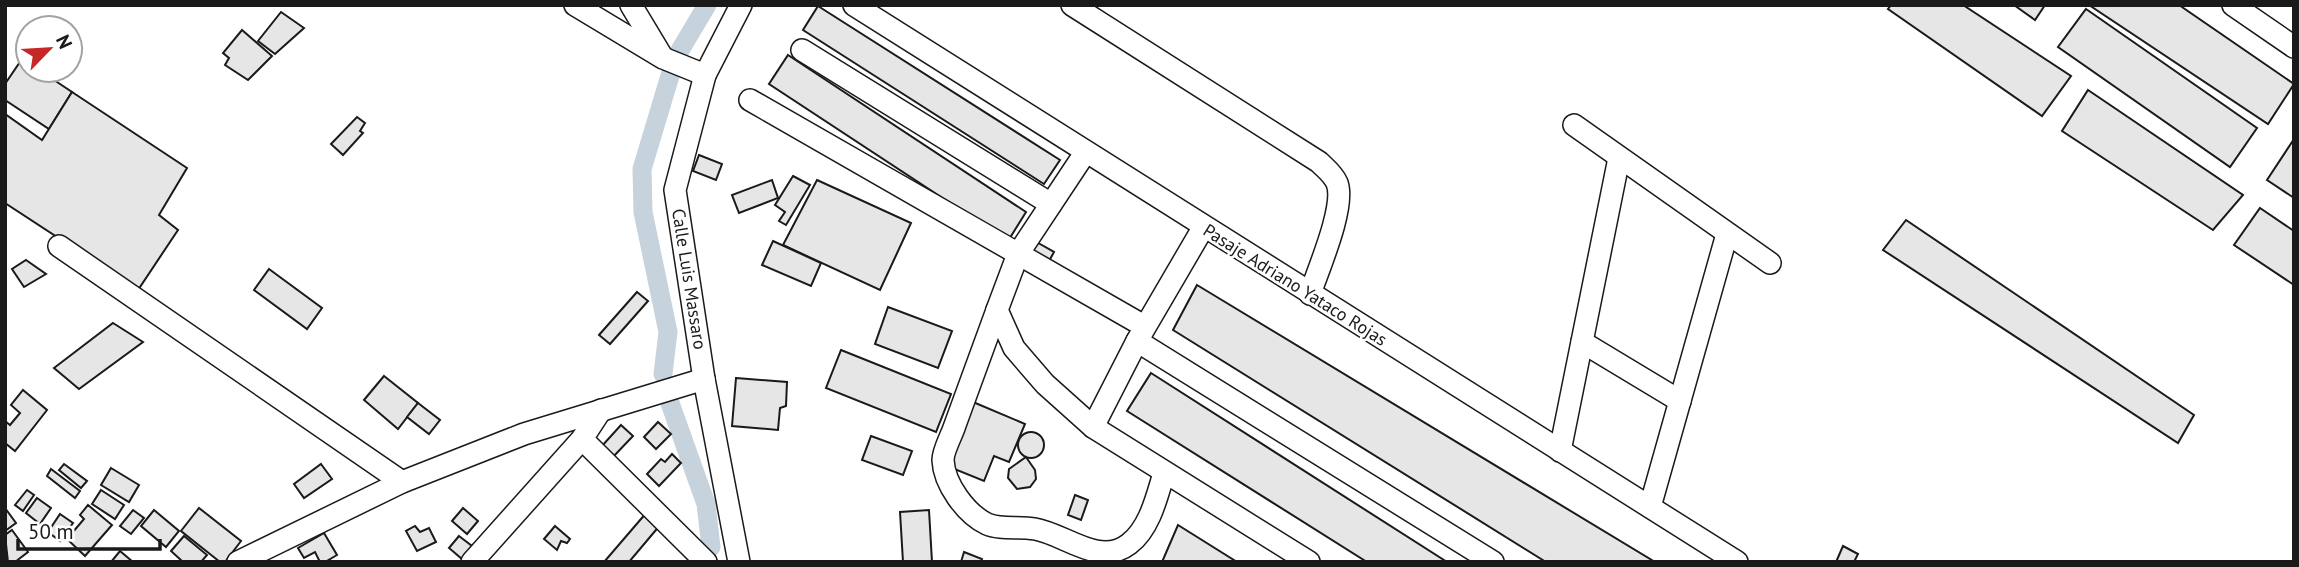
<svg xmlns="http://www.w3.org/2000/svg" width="2299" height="567" viewBox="0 0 2299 567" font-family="'PT Sans',sans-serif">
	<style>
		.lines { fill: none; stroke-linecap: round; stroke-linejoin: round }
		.canal { stroke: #c6d2dc; stroke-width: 19 }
		.building { fill: #e6e6e6; stroke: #1a1a1a; stroke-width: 2 }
		.minor-casing { stroke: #1a1a1a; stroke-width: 24 }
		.minor { stroke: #fff; stroke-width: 21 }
		.labels { text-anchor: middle; stroke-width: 5; stroke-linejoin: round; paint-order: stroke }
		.street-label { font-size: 18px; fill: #1a1a1a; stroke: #fff }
	</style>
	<rect width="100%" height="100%" fill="#fff"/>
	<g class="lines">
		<!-- canal -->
		<g class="canal">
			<path d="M679,52L707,5"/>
			<path d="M663,374L668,332L643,212L642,169L672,69"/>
			<path d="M670,403L706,504L711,547"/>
		</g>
	</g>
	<!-- building -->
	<g class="building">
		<path d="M1891,5H1963L2071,76L2042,116L1888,9Z"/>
		<path d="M2014,5H2045L2035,20Z"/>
		<path d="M2089,5H2179L2294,84L2268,124Z"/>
		<path d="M818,6L1060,160L1044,184L803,30Z"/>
		<path d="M2086,9L2257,128L2230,167L2058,47Z"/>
		<path d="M281,12L304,28L275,54L258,41Z"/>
		<path d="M242,30L272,56L248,80L225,65L229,58L223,53Z"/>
		<path d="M788,55L1026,212L1008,241L769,84Z"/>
		<path d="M22,59L28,63V70H39L72,92L49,129L5,100V84Z"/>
		<path d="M2088,90L2243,195L2213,230L2062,131Z"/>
		<path d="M72,92L187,168L159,215L178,230L138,290L5,203V114L42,140Z"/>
		<path d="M357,117L365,123L360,131L363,133L343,155L331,144Z"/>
		<path d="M2292,142L2294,144V198L2267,180Z"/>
		<path d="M699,155L722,164L716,180L693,171Z"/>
		<path d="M793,176L810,185L786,225L779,221L785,212L775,205Z"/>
		<path d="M772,180L778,198L739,213L732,195Z"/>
		<path d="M817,180L911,223L880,290L783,245Z"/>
		<path d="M2260,208L2294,231V285L2234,245Z"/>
		<path d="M1906,220L2194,415L2178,443L1883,250Z"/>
		<path d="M1033,240L1054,252L1048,263L1027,250Z"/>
		<path d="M773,241L821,263L811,286L762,265Z"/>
		<path d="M26,260L46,274L24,287L12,269Z"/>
		<path d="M269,269L322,308L307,329L254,290Z"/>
		<path d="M1197,285L1655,562H1546L1173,330Z"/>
		<path d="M637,292L648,301L610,344L599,335Z"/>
		<path d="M888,307L952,331L938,368L875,344Z"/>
		<path d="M113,323L143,342L79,389L54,368Z"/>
		<path d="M841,350L951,394L936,432L826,388Z"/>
		<path d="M1151,373L1447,562H1367L1127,411Z"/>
		<path d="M384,376L418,403L398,429L364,400Z"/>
		<path d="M736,378L787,382L786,406L780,408L778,430L732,426Z"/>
		<path d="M23,390L47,410L15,451L5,443V421L10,425L20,413L11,405Z"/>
		<path d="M973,402L1025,424L1009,462L994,456L984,481L947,466Z"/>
		<path d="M418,403L440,420L429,434L407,417Z"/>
		<path d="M658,422L671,434L656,449L644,437Z"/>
		<path d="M621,425L633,436L612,458L601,447Z"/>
		<circle cx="1031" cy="445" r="13"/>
		<path d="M871,436L912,451L903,475L862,460Z"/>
		<path d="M672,454L681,463L659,486L647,474L661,459L665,462Z"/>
		<path d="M1026,457L1035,470L1036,479L1030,487L1017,489L1008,478L1009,469Z"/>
		<path d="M64,464L87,481L81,488L59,470Z"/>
		<path d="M321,464L332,479L304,498L294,484Z"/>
		<path d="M111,468L139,485L129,502L101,485Z"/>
		<path d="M51,469L80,491L75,498L47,476Z"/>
		<path d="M27,490L34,495L23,511L15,505Z"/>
		<path d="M101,490L124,505L115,519L92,504Z"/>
		<path d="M1075,495L1088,500L1081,520L1068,515Z"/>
		<path d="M37,498L51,508L40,524L26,513Z"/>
		<path d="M88,505L112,525L85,556L67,539L84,519L80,515Z"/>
		<path d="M5,508L16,523L5,531Z"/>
		<path d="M199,508L241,541L225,562H220L181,531Z"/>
		<path d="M463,508L478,521L467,534L452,521Z"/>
		<path d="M133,510L144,518L131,534L120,526Z"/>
		<path d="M154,510L179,531L166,547L141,526Z"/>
		<path d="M929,510L932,562H903L900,512Z"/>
		<path d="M647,512L661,524L629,562H604Z"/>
		<path d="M60,514L73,523L60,541L48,532Z"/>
		<path d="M1178,525L1237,562H1162Z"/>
		<path d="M415,526L420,532L429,528L436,542L417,551L406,531Z"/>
		<path d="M555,526L570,539L567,543L561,541L557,550L544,539Z"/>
		<path d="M12,530L28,552L15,562H8L5,535Z"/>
		<path d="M324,533L337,555L325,562H320L315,552L304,558L298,548Z"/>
		<path d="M184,536L207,555L201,562H183L171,551Z"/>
		<path d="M459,536L472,546L462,559L449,548Z"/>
		<path d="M1843,546L1858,554L1854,562H1836Z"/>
		<path d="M120,551L133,562H111Z"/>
		<path d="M964,552L982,559L981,562H961Z"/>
	</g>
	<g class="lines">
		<defs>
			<g id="minor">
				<path d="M575,5L663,58L705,75"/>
				<path d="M631,5L661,55"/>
				<path d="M854,5L1737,562"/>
				<path d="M1072,5L1319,162C1326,169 1333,174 1337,183C1346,206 1318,270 1310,294"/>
				<path d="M2233,5L2294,47"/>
				<path d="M802,50L1051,204"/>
				<path d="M750,100L1144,326"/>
				<path d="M1574,125L1770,263"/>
				<path d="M1085,153L1018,254L997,310L1014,348L1045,384L1093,427L1309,562"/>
				<path d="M1203,228L1137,341L1493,562"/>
				<path d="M59,246L402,482"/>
				<path d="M997,310C983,348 969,387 955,425C952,435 943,450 943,460C944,484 966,514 987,524C1000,530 1020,526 1035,529C1065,534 1099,567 1129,544C1150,528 1157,496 1164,473"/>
				<path d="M1582,342L1680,401"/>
				<path d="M1093,427L1137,341"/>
				<path d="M582,439L706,562"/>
				<path d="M1560,451L1619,158"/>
				<path d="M1650,507L1727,234"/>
				<path d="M238,562L402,482L524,434L704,379"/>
				<path d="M472,562L582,439L601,410"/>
				<path d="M739,562L704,379L675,190L705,75L741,5"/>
			</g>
		</defs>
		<!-- minor casing -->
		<use href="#minor" class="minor-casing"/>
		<!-- minor -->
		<use href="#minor" class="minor"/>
	</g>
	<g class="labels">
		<!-- street labels -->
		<g class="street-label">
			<text transform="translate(689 279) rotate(81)" y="6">Calle Luis Massaro</text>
			<text transform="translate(1295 285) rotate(32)" y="6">Pasaje Adriano Yataco Rojas</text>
		</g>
	</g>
	<!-- border -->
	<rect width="2299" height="567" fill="none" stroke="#1a1a1a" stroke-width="14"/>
	<!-- north arrow -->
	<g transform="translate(49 49) rotate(65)"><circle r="33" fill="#ffffff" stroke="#a3a3a3" stroke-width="2"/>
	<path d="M0-5L12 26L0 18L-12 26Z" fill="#c62828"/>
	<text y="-10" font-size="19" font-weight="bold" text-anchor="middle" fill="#1a1a1a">N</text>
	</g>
	<!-- scale -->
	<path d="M18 539v10h142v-10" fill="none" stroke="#1a1a1a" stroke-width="3.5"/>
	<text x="28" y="539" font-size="21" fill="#1a1a1a" stroke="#ffffff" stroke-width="5" paint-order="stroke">50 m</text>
</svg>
